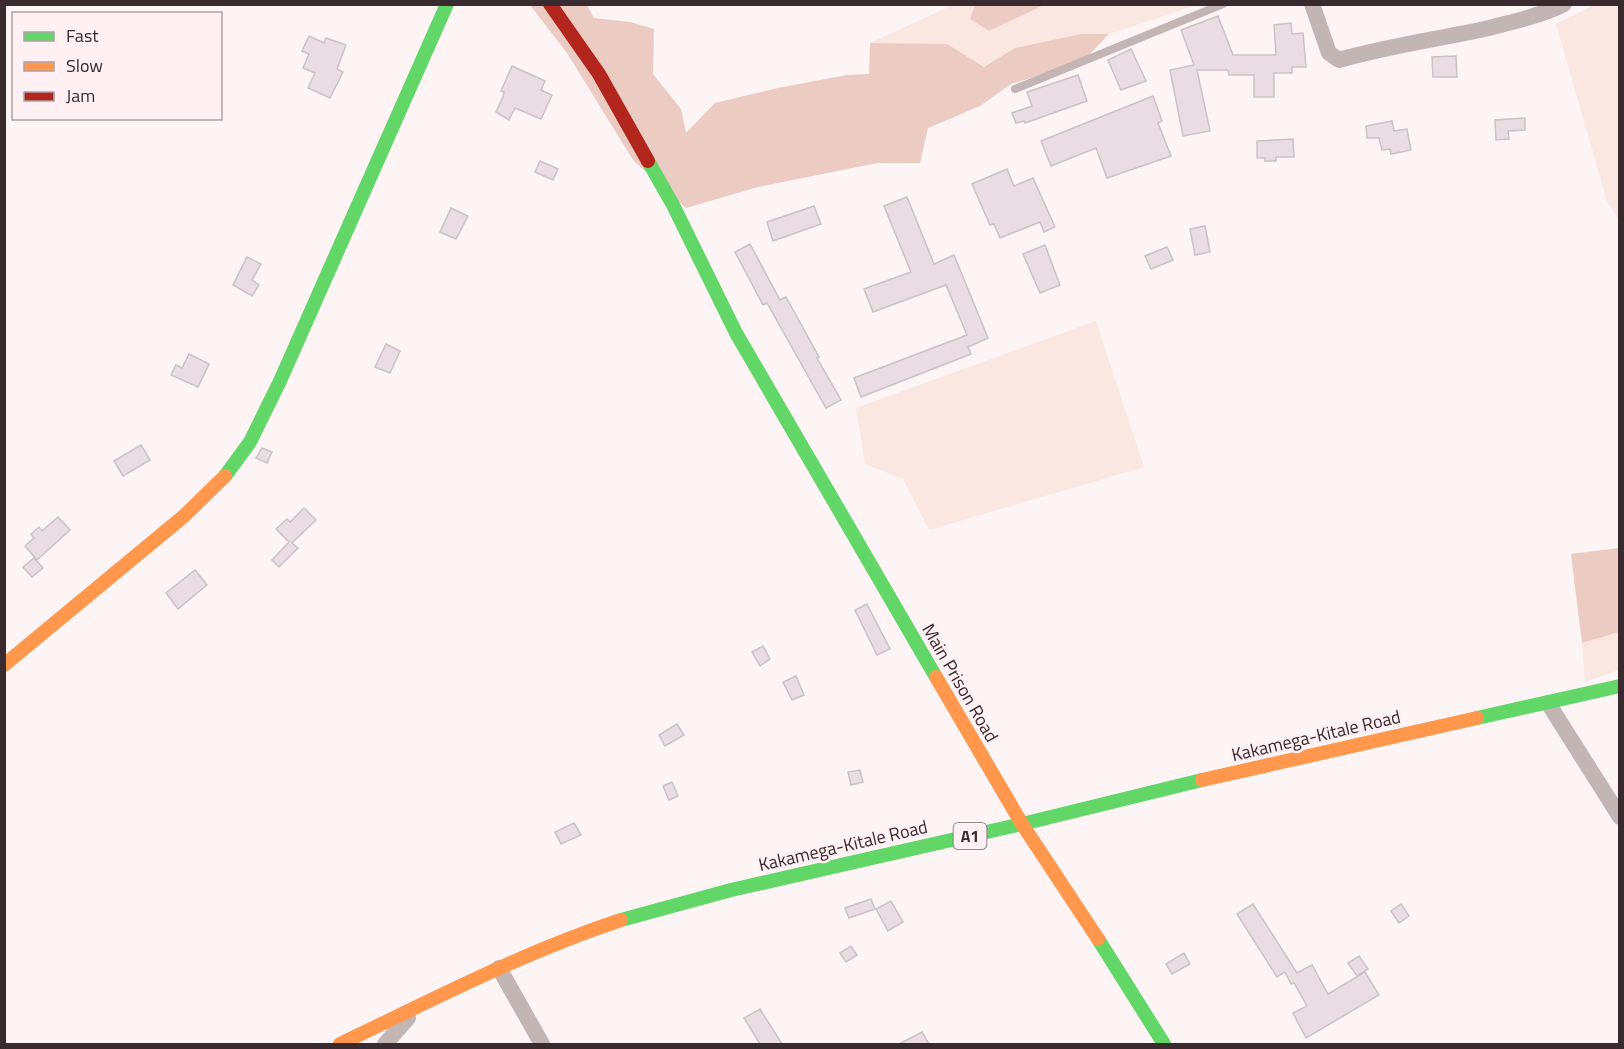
<svg xmlns="http://www.w3.org/2000/svg" width="1624" height="1049" viewBox="0 0 1624 1049" font-family="'Titillium Web',sans-serif">
	<style>
		.green { fill: #fbe7e2 }
		.forest { fill: #eccbc2 }
		.building { fill: #e9dce2; stroke: #cbc2c6; stroke-width: 1.5 }
		.lines { fill: none; stroke-linecap: round; stroke-linejoin: round }
		.lane { stroke: #c4b5b5; stroke-width: 8 }
		.street { stroke: #c4b5b5; stroke-width: 16 }
		.fast { stroke: #63d668; stroke-width: 14 }
		.slow { stroke: #ff974d; stroke-width: 14 }
		.jam { stroke: #b3261e; stroke-width: 14 }
		.labels { text-anchor: middle; stroke-width: 5; stroke-linejoin: round; paint-order: stroke }
		.shield { fill: #fff0f4; stroke: #746569; stroke-width: 1.5 }
		.shield-label { font-size: 16px; font-weight: bold; fill: #382a2e }
		.street-label { font-size: 18px; fill: #382a2e; stroke: #fff0f4 }
	</style>
	<rect width="100%" height="100%" fill="#fcf4f5"/>
	<!-- green -->
	<g class="green">
		<path d="M953,5H975L970,19L989,31L1044,5H1196L1109,34H1081L1015,48L984,67L947,44L870,43Z"/>
		<path d="M1594,5H1619V220L1607,201L1556,24Z"/>
		<path d="M1096,321L1144,467L929,530L903,479L865,464L856,408Z"/>
		<path d="M1619,632V670L1585,682L1582,643Z"/>
	</g>
	<!-- forest -->
	<g class="forest">
		<path d="M530,5H587L594,18L630,22L654,29L653,74L681,109L686,133L715,103L778,88L847,75L869,74L870,43L947,44L984,67L1015,48L1081,34H1109L1089,55L1059,69L1011,84L980,106L928,128L920,163H877L758,187L686,208L633,160L567,53Z"/>
		<path d="M975,5V4L1044,5L989,31L970,19Z"/>
		<path d="M1619,548V632L1582,643L1571,554Z"/>
	</g>
	<!-- building -->
	<g class="building">
		<path d="M1218,16L1233,55H1276L1274,25L1291,23L1292,34L1303,33L1306,67H1292V73H1274V97H1254V75H1229L1228,70H1197L1210,131L1183,136L1170,70L1194,65L1181,30Z"/>
		<path d="M309,36L324,43L326,38L346,45L337,69L343,72L330,98L308,88L315,73L303,68L309,54L302,51Z"/>
		<path d="M1131,49L1146,81L1121,90L1108,60Z"/>
		<path d="M1456,56L1457,77H1433L1432,57Z"/>
		<path d="M512,66L545,81L541,90L552,95L541,119L515,108L509,120L496,112L503,97L504,92L501,91Z"/>
		<path d="M1078,75L1087,101L1025,123L1024,121L1016,123L1012,113L1032,106L1027,92Z"/>
		<path d="M1153,96L1162,121L1158,123L1171,156L1107,178L1096,148L1051,166L1041,141Z"/>
		<path d="M1525,118V130L1508,131L1509,139L1496,140L1495,120Z"/>
		<path d="M1392,121L1394,131L1407,129L1411,150L1391,154L1390,149L1382,150L1379,138H1367L1366,126Z"/>
		<path d="M1293,139L1294,157H1276V161H1265V158H1257V141Z"/>
		<path d="M540,161L558,169L553,180L535,172Z"/>
		<path d="M1007,169L1014,186L1033,178L1055,227L1044,232L1040,222L1000,238L994,224L990,225L972,184Z"/>
		<path d="M907,197L934,264L954,255L988,338L968,347L971,354L861,397L854,378L967,335L946,285L873,312L864,289L911,272L884,206Z"/>
		<path d="M814,206L821,224L773,241L767,222Z"/>
		<path d="M451,208L468,216L456,239L440,232Z"/>
		<path d="M1205,226L1210,252L1195,255L1190,229Z"/>
		<path d="M750,244L780,300L786,297L819,357L817,358L841,400L826,408L767,303L763,305L735,252Z"/>
		<path d="M1045,245L1060,285L1040,293L1023,254Z"/>
		<path d="M1167,247L1173,260L1151,269L1145,256Z"/>
		<path d="M247,257L261,264L252,280L259,285L252,296L233,285Z"/>
		<path d="M386,344L400,351L390,373L375,367Z"/>
		<path d="M189,354L209,364L198,387L171,375L176,365L182,368Z"/>
		<path d="M141,445L150,460L123,476L114,461Z"/>
		<path d="M262,448L272,452L267,463L256,458Z"/>
		<path d="M304,508L316,520L292,543L298,548L279,567L272,560L289,542L276,529L287,519L290,522Z"/>
		<path d="M58,517L70,530L37,560L25,546L34,538L31,534L39,527L42,531Z"/>
		<path d="M34,558L43,568L32,577L23,567Z"/>
		<path d="M195,570L207,585L178,609L166,593Z"/>
		<path d="M867,604L890,649L877,655L855,610Z"/>
		<path d="M763,646L770,659L760,666L752,652Z"/>
		<path d="M796,676L804,695L792,700L783,682Z"/>
		<path d="M677,724L684,735L665,746L659,735Z"/>
		<path d="M860,770L863,782L851,785L848,772Z"/>
		<path d="M672,782L678,796L669,800L663,786Z"/>
		<path d="M574,823L581,835L561,844L555,832Z"/>
		<path d="M871,899L875,909L849,918L845,908Z"/>
		<path d="M891,901L903,922L888,931L876,909Z"/>
		<path d="M1253,904L1297,973L1312,965L1328,994L1365,972L1379,995L1306,1038L1293,1013L1307,1006L1294,983L1291,984L1285,972L1277,977L1237,914Z"/>
		<path d="M1401,904L1409,916L1399,923L1391,911Z"/>
		<path d="M851,946L857,955L846,962L840,953Z"/>
		<path d="M1184,953L1190,964L1172,974L1166,964Z"/>
		<path d="M1359,956L1368,969L1357,976L1348,963Z"/>
		<path d="M760,1009L782,1044H760L744,1018Z"/>
		<path d="M922,1032L929,1044H899Z"/>
	</g>
	<g class="lines">
		<!-- lane -->
		<path class="lane" d="M1015,89L1223,4"/>
		<!-- street -->
		<g class="street">
			<path d="M1312,4L1329,53L1339,60C1388,46 1439,39 1489,28C1515,21 1540,16 1564,4"/>
			<path d="M1548,703L1620,817"/>
			<path d="M499,968L542,1044"/>
			<path d="M385,1044L408,1018"/>
		</g>
		<!-- fast -->
		<g class="fast">
			<path d="M648,161L673,205L736,333L936,677"/>
			<path d="M225,476L250,442L280,381L447,4"/>
			<path d="M1477,718L1620,686"/>
			<path d="M621,920L731,890L1022,824L1202,780"/>
			<path d="M1098,939L1164,1044"/>
		</g>
		<!-- slow -->
		<g class="slow">
			<path d="M4,665L184,516L225,476"/>
			<path d="M936,677L1022,824L1098,939"/>
			<path d="M1202,780L1477,718"/>
			<path d="M340,1044C432,1000 524,952 621,920"/>
		</g>
		<!-- jam -->
		<path class="jam" d="M550,4L599,74L648,161"/>
	</g>
	<g class="labels">
		<!-- shield labels -->
		<rect class="shield" x="953.5" y="823" width="33" height="26" rx="4.5"/>
		<g class="shield-label">
			<text x="970" y="842">A1</text>
		</g>
		<!-- street labels -->
		<g class="street-label">
			<text transform="translate(960 683) rotate(60)" y="6">Main Prison Road</text>
			<text transform="translate(1316 736) rotate(-13)" y="6">Kakamega-Kitale Road</text>
			<text transform="translate(843 846) rotate(-13)" y="6">Kakamega-Kitale Road</text>
		</g>
	</g>
	<!-- border -->
	<rect width="1624" height="1049" fill="none" stroke="#382a2e" stroke-width="12"/>
	<!-- legend -->
	<rect x="12" y="12" width="210" height="108" fill="#fff0f4" stroke="#afa1a5" stroke-width="1.5"/>
	<rect x="24" y="32" width="30" height="9" fill="#63d668" stroke="#afa1a5" stroke-width="1.5"/>
	<text x="66" y="42" font-size="18" fill="#382a2e">Fast</text>
	<rect x="24" y="62" width="30" height="9" fill="#ff974d" stroke="#afa1a5" stroke-width="1.5"/>
	<text x="66" y="72" font-size="18" fill="#382a2e">Slow</text>
	<rect x="24" y="92" width="30" height="9" fill="#b3261e" stroke="#afa1a5" stroke-width="1.5"/>
	<text x="66" y="102" font-size="18" fill="#382a2e">Jam</text>
</svg>
